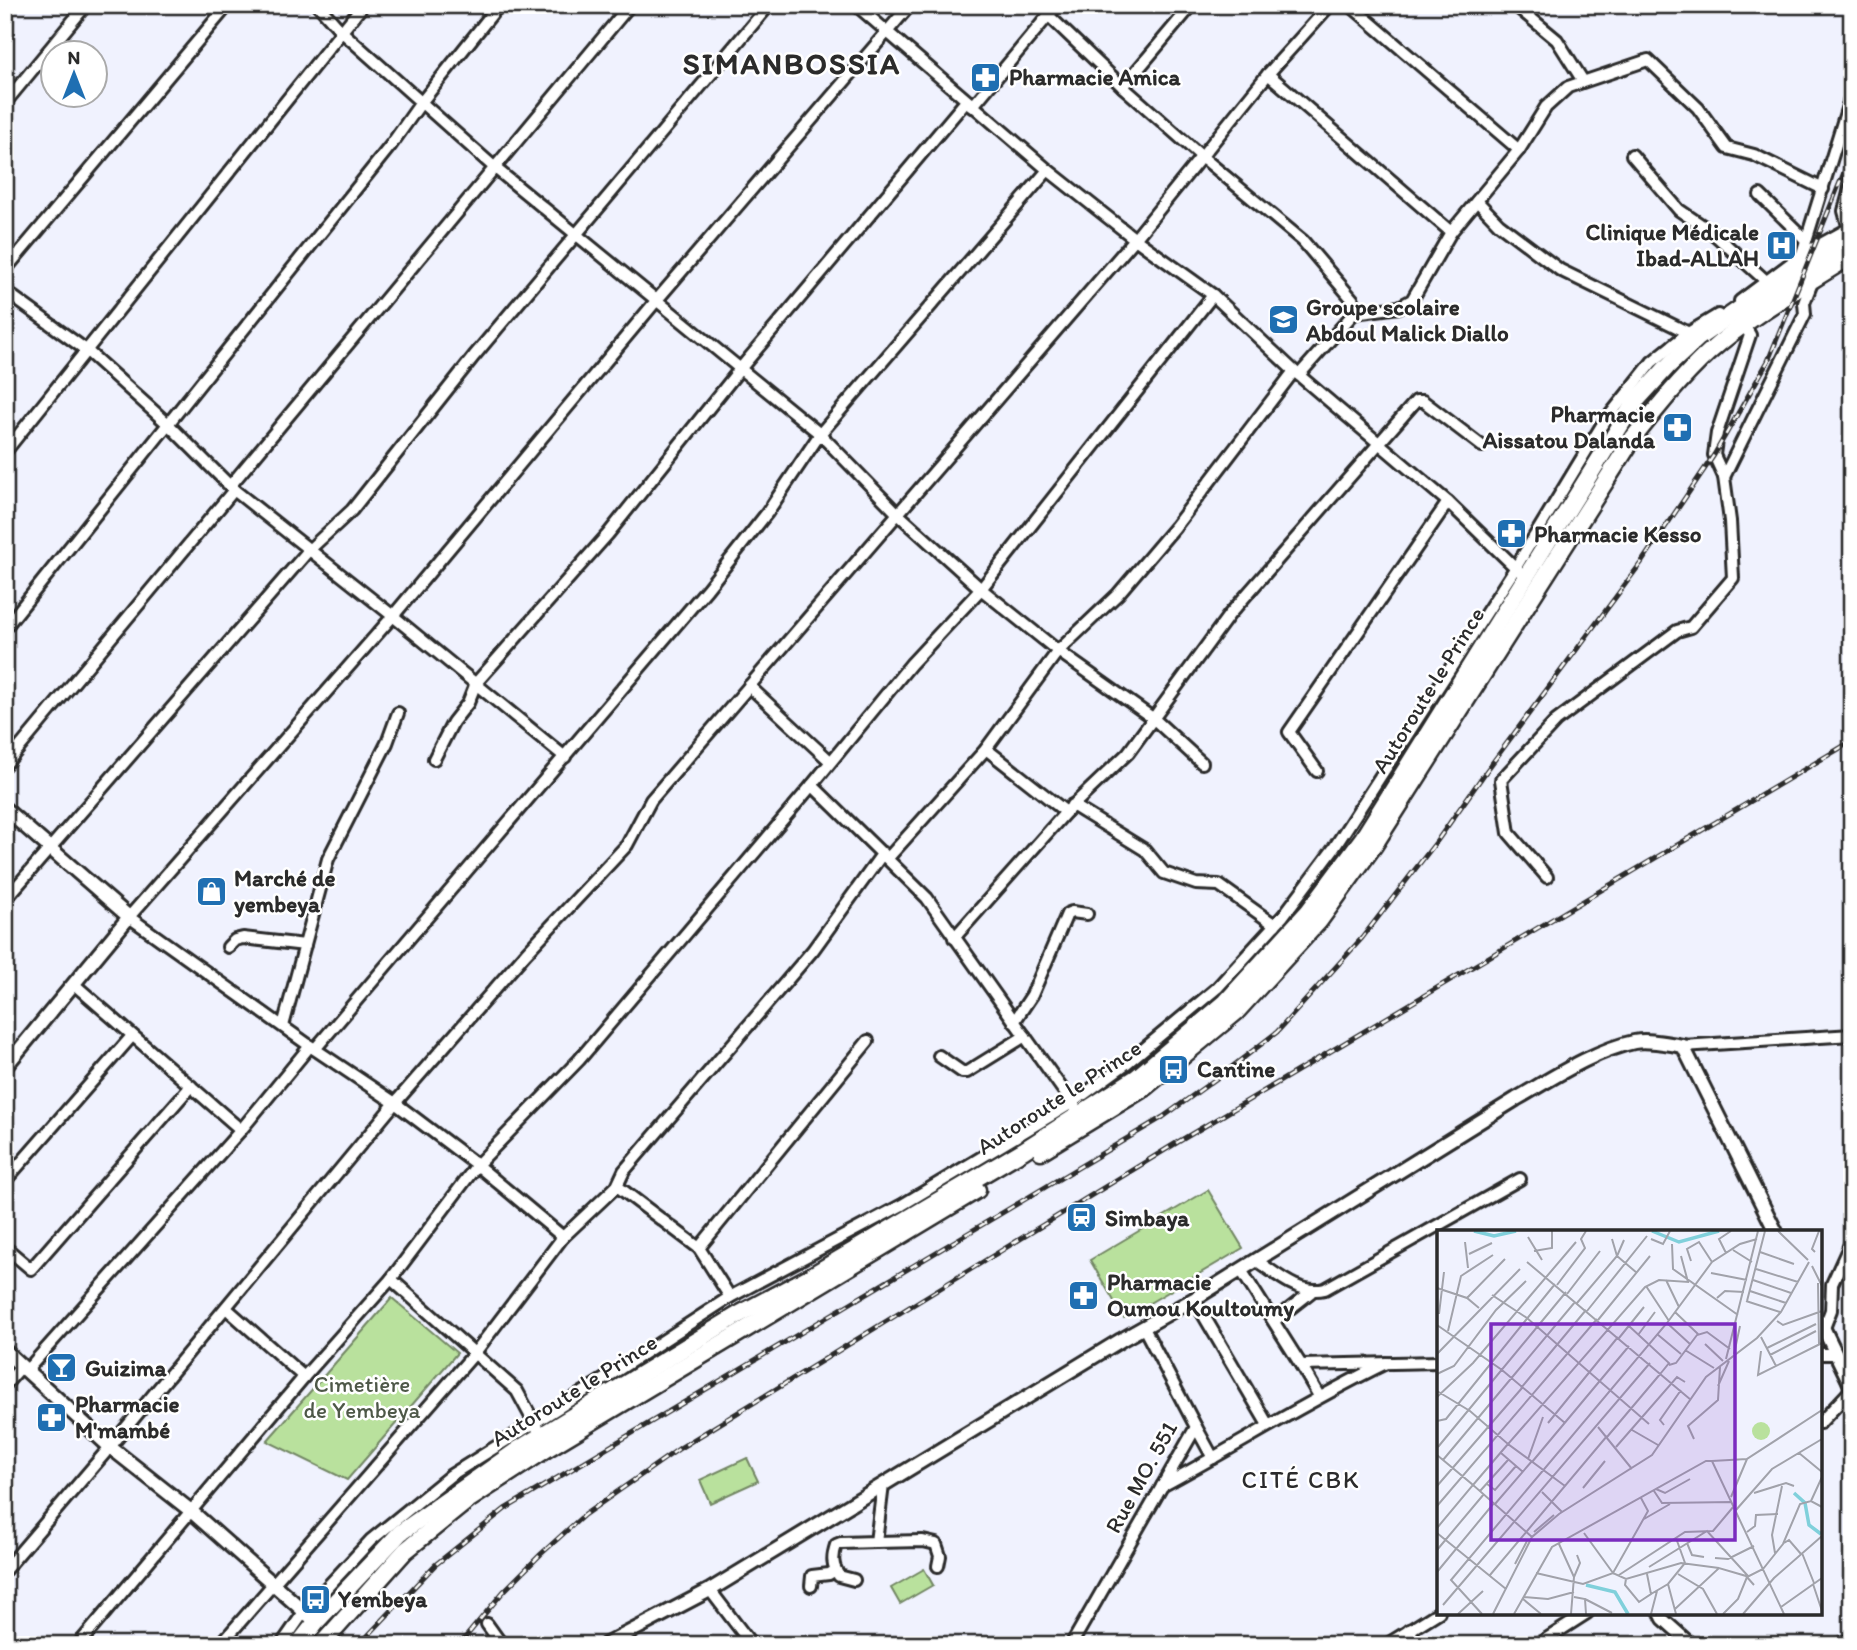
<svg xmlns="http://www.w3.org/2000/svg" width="1857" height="1650" viewBox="0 0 1857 1650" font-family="Itim,sans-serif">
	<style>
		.green { fill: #b9e19d; stroke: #728664; stroke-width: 2 }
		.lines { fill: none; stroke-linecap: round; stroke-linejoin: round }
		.minor-casing { stroke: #2b2b2b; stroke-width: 16 }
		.tertiary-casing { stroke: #2b2b2b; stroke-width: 18 }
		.primary-casing { stroke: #2b2b2b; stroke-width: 21 }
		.minor { stroke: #fff; stroke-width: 10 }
		.tertiary { stroke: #fff; stroke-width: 12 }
		.primary { stroke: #fff; stroke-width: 16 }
		.rail-casing { stroke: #2b2b2b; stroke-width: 5 }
		.rail { stroke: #fff; stroke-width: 2.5; stroke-dasharray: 8; stroke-linecap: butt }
		.labels { text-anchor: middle; stroke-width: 5; stroke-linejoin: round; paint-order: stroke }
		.poi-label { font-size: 23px; font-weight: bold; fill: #2b2b2b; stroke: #fff; text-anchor: start }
		.street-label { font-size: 23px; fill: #2b2b2b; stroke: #fff }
		.park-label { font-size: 23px; fill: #4e5848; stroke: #fff }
		.neighbourhood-label { font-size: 24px; letter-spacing: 2px; fill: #2b2b2b; stroke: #fff }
		.district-label { font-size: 30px; font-weight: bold; letter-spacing: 2px; fill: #2b2b2b; stroke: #fff }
		.inset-river { fill: none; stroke: #80d0db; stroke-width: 3.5 }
		.inset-road { fill: none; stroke: #a1a2aa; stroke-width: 2 }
		.view { fill: #7b2cbf; fill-opacity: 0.15; stroke: #7b2cbf; stroke-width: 3.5 }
		.inset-edge { fill: none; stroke: #2b2b2b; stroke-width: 3.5 }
	</style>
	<rect width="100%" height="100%" fill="#f0f2fe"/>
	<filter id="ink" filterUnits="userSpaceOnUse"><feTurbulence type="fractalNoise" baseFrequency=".0143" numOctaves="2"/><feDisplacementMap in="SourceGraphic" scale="14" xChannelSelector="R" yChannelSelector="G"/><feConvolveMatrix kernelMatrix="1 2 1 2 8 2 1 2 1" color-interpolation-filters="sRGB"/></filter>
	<g filter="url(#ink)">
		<!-- green -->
		<g class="green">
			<path d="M1208,1190L1243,1248L1124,1318L1090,1260Z"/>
			<path d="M392,1298L457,1353L347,1480L267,1441Z"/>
			<path d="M747,1458L758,1481L710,1503L700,1480Z"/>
			<path d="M924,1569L933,1585L900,1604L891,1588Z"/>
		</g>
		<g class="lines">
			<defs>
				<g id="minor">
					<path d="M318,5L341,31L495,168L820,434L899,515L981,589L1058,651L1154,719L1202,763"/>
					<path d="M856,5L1048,170L1135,239L1213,295L1294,371L1448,502L1519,571"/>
					<path d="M1350,5L1519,150"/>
					<path d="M1515,5L1557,40L1583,81"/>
					<path d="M1049,16L1123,87L1201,156L1303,241L1353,300L1354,313L1299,375"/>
					<path d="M1268,74L1451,232"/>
					<path d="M1123,87L1192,5"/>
					<path d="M5,103L86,5"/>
					<path d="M972,107L1057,5"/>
					<path d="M1632,155L1679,210L1713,233L1766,281"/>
					<path d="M1760,195L1806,240"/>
					<path d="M1477,201L1499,224L1560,270L1693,335"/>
					<path d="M1849,229L1844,211L1852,182"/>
					<path d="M1801,257L1852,93"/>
					<path d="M5,270L228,5"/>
					<path d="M5,291L86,350L168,424L234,490L393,616L565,757"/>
					<path d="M1740,301L1803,254L1852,227"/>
					<path d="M1354,313L1399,307L1412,300L1451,232L1519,150L1546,107L1568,87L1648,60L1698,108L1727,148L1754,155L1823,189"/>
					<path d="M5,452L363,5"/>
					<path d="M1724,477L1805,314L1804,303L1813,280"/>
					<path d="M230,486L630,5"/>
					<path d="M5,628L391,145L420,104L499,5"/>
					<path d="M749,686L830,761"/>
					<path d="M986,749L1066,812"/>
					<path d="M434,759L453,722L468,703L476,683L608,534L740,369L966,101"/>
					<path d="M5,765L234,490"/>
					<path d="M1317,771L1289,732L1448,502"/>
					<path d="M812,785L927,898L1075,1107"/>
					<path d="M1072,805L1145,850L1164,873L1196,884L1219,885L1275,925"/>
					<path d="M888,858L986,749L1058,651L1118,594L1175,527L1294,371"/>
					<path d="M1547,877L1509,833L1501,780L1556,721L1677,631L1691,627L1733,578L1730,521L1724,477L1714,455L1717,433L1750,335L1744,325"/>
					<path d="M5,900L309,550L352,510L474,356L769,5"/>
					<path d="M954,938L1066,812L1128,753L1229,615L1416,401H1423L1482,446"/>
					<path d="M228,947L235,940L243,938L305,945"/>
					<path d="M75,985L241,1130"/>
					<path d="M1014,1022L1032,995L1067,914L1072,912L1087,914"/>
					<path d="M283,1026L328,859L387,743L398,713"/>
					<path d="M1683,1046L1852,1035"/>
					<path d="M315,1049L707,589L767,513L820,434L1048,170"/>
					<path d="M939,1056L962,1072H967L1025,1036"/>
					<path d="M5,1181L132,1036"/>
					<path d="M617,1186L699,1248L730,1297"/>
					<path d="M563,1237L477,1165L395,1103L310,1046L129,917L393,616L656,301L910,5"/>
					<path d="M5,1247L31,1269L191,1086"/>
					<path d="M699,1248L868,1041"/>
					<path d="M1257,1261C1278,1275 1299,1295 1325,1289L1520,1179"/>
					<path d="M1241,1270L1301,1365L1439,1362"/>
					<path d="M391,1279L517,1391L537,1428"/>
					<path d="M1194,1299L1268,1425"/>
					<path d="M226,1308L304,1377"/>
					<path d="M1274,1321L1311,1292"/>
					<path d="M1824,1328L1831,1310L1832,1284L1852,1240"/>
					<path d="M1820,1354H1836"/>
					<path d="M1301,1365L1319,1396"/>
					<path d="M27,1370L241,1130L310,1046"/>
					<path d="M5,1385L22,1366"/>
					<path d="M1820,1423L1852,1389"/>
					<path d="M1196,1427L1213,1458"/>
					<path d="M1162,1486C1237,1446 1309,1400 1386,1363"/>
					<path d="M876,1542L923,1541L936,1544L940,1556L938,1566"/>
					<path d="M5,1570L110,1447L395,1103L526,953L627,845L651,800L1135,239L1268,74L1330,5"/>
					<path d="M854,1580L839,1576C832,1565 832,1557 836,1545L841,1543L876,1542L883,1485"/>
					<path d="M811,1586L812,1576L829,1574L836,1570"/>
					<path d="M710,1590L752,1645"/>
					<path d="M1660,1613L1663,1619L1692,1645"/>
					<path d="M487,1624L502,1645"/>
					<path d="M1409,1630L1418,1645"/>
					<path d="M78,1645L304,1377L391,1279L477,1165L579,1060L812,785L911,664L981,589L1213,295"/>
					<path d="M220,1645L474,1354L563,1237L617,1186L624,1171L813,950L883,853"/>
					<path d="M281,1645L304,1612L371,1540L451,1475L609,1376L730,1297L902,1205L1072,1103L1127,1063L1217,988L1283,916L1334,848L1516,567L1602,425L1652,362L1688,333L1718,315"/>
					<path d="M1071,1645L1196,1427L1144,1328"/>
					<path d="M1386,1645L1439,1612"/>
					<path d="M1537,1645L1587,1613"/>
					<path d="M1835,1645L1852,1639"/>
				</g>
				<g id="tertiary">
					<path d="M5,809L129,917L5,1067"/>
					<path d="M1820,1321L1852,1387"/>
					<path d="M5,1351L110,1447L191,1511L316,1622"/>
					<path d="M605,1645L710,1590L1121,1340L1194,1299L1516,1099C1551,1079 1595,1050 1634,1042C1649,1039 1668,1044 1683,1046L1776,1232"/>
				</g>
				<g id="primary">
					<path d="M1041,1151L1144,1088L1236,1012L1319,921L1374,845L1633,438C1657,408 1680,379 1708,353C1751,314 1804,286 1852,255"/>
					<path d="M298,1645L316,1622L400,1533L519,1449L738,1315L811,1276L1024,1150L1136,1078L1226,1002L1308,912L1363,838L1635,402L1667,367L1698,338L1738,310L1852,238"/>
					<path d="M321,1645L405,1551L468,1500L548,1448L977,1190"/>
				</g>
			</defs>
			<!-- minor casing -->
			<use href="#minor" class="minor-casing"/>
			<!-- tertiary casing -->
			<use href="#tertiary" class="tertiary-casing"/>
			<!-- primary casing -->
			<use href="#primary" class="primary-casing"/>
			<!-- minor -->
			<use href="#minor" class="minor"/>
			<!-- tertiary -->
			<use href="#tertiary" class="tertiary"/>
			<!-- primary -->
			<use href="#primary" class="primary"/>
			<defs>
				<g id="rail">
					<path d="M359,1645L435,1565L505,1509L1163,1117L1224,1073L1277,1032L1362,938L1437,841L1487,770L1641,563L1714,455L1768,361L1845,170L1852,147"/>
					<path d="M459,1645L503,1592L541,1554L584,1515L680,1448L1178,1142L1852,741"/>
				</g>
			</defs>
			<!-- rail casing -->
			<use href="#rail" class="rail-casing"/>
			<!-- rail -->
			<use href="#rail" class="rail"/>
		</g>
	</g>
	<!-- icons -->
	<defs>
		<symbol id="pharmacy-square" viewBox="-11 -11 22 22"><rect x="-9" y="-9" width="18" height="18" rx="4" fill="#1f6fb2" stroke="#fff"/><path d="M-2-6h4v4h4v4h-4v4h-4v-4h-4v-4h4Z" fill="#fff"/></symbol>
		<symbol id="hospital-square" viewBox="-11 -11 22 22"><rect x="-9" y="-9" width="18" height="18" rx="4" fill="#1f6fb2" stroke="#fff"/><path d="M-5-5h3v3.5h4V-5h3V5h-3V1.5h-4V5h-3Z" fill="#fff"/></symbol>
		<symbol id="school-square" viewBox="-11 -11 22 22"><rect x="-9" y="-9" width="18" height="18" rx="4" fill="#1f6fb2" stroke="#fff"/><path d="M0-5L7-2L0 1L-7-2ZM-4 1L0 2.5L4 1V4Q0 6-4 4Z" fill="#fff"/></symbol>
		<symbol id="shop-square" viewBox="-11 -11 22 22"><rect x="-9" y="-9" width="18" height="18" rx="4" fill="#1f6fb2" stroke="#fff"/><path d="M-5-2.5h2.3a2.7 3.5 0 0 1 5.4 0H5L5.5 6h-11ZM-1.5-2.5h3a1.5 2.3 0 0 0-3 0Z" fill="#fff"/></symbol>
		<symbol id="bus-square" viewBox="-11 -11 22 22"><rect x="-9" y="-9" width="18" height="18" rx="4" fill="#1f6fb2" stroke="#fff"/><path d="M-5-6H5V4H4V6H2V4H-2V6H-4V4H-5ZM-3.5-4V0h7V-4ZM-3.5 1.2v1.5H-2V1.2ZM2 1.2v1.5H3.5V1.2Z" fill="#fff"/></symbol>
		<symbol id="station-square" viewBox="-11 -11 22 22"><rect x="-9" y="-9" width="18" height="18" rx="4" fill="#1f6fb2" stroke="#fff"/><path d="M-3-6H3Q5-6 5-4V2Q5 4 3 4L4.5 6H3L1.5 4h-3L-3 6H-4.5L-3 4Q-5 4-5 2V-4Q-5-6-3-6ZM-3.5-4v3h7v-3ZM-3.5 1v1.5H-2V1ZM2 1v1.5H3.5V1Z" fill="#fff"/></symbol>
		<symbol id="bar-square" viewBox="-11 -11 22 22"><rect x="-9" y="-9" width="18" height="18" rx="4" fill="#1f6fb2" stroke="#fff"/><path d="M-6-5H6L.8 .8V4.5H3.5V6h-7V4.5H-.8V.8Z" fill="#fff"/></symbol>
	</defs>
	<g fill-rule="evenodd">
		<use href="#pharmacy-square" x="968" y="60" width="35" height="35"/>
		<use href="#hospital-square" x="1764" y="228" width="35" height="35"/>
		<use href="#school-square" x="1266" y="302" width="35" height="35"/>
		<use href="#pharmacy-square" x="1660" y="410" width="35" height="35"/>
		<use href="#pharmacy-square" x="1494" y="516" width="35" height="35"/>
		<use href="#shop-square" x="194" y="874" width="35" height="35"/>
		<use href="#bus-square" x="1156" y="1052" width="35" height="35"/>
		<use href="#station-square" x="1064" y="1200" width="35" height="35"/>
		<use href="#pharmacy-square" x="1066" y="1278" width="35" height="35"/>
		<use href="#bar-square" x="44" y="1350" width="35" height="35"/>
		<use href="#pharmacy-square" x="34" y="1400" width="35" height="35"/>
		<use href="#bus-square" x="298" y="1582" width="35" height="35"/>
	</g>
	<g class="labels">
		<!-- poi labels -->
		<g class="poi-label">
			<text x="1009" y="85">Pharmacie Amica</text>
			<text x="1759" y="240" text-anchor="end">Clinique Médicale<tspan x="1759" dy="26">Ibad-ALLAH</tspan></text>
			<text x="1306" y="315">Groupe scolaire<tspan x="1306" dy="26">Abdoul Malick Diallo</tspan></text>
			<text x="1655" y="422" text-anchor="end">Pharmacie<tspan x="1655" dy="26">Aissatou Dalanda</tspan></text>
			<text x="1534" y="542">Pharmacie Kesso</text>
			<text x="234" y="886">Marché de<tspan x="234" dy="26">yembeya</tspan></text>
			<text x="1197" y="1077">Cantine</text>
			<text x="1105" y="1226">Simbaya</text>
			<text x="1107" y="1290">Pharmacie<tspan x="1107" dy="26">Oumou Koultoumy</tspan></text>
			<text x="85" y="1376">Guizima</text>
			<text x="75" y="1412">Pharmacie<tspan x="75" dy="26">M'mambé</tspan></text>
			<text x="338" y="1607">Yembeya</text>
		</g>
		<!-- street labels -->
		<g class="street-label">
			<text transform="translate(1428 690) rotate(-58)" y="8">Autoroute le Prince</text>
			<text transform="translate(1059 1097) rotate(-33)" y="8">Autoroute le Prince</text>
			<text transform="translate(574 1390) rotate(-32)" y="8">Autoroute le Prince</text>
			<text transform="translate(1141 1477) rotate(-61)" y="8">Rue MO. 551</text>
		</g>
		<!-- park labels -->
		<g class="park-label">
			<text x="362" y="1392">Cimetière<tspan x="362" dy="26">de Yembeya</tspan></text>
		</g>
		<!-- neighbourhood labels -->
		<g class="neighbourhood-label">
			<text x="1301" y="1488">CITÉ CBK</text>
		</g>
		<!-- district labels -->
		<g class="district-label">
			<text x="792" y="74">SIMANBOSSIA</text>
		</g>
	</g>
	<!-- overview -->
	<g transform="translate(1437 1230)">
		<rect width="385" height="385" fill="#f0f2fe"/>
		<path d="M315 201a9 9 0 1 1 18 0a9 9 0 1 1-18 0Z" fill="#b9e19d"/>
		<path class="inset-river" d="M37,1L57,6L79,1M215,1L242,12L282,1M357,263L368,273L372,295L384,304M149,355L178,362L191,384"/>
		<path class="inset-road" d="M341,1L371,30M91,7L105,30M214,9L226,14L233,1M187,10L180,26L200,43M28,12L31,38M235,14L236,39L301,85M296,20L315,32M97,21L115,18V1M323,22L357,34M378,22L375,19L382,1M289,23L282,9L294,1M32,24L55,13M254,31L250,19L262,12L275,32M90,32L254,170M375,36L385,56M319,39L361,52M274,43L310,50M229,50L242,77M316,50L354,63M381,53L382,115M120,55L148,18L144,9L149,1M209,56L232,91M0,58L30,68L42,78M313,61L349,73M130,64L163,21M55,65L90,88L212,194M30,68L68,29M280,68L288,61L307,62M309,71L343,82M310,71L328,1M140,73L180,26L175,9M150,81L210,6M238,82L262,105M2,84L7,42M161,90L213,26M340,91L346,95L385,81M230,93L253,114M0,95L65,140L128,193M192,96L232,133L224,143M11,101L24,46L56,25M220,104L244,124M201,105L218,82M324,107L339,136M182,108L207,77M268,114L286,131M330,118L379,94M248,120L277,138M324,121L321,145L385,113M0,124L83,39M297,124L303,96M333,125L379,101M289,129L321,1M232,135L239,133L260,105L270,102L293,119M0,144L17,136L59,80L89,51M281,156L292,131M84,158L149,80M0,161L33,181L71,214L36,255L95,307M0,167L36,133L139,12M0,191L9,189L118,54M111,193L181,107M227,195L223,190L244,160M161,197L195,239M195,200L221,215M170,207L224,143M257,209L251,196L281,170L283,137M1,217L129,62M179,217L240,147L248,152M64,223L86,242M362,223L385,242M0,225L36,255L0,298M91,229L106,187M6,230L138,72M275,231L310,229M95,232L192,116M50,254L58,260L79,236M0,256L85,158M128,256L71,214L208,57L222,50L251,52L244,26M146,258L168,231M219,259L228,263L253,249M43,261L71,230M217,261L225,273L295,272M105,262L125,282M317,263L349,253L357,256M294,267L310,229L385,180M374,271L385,247M58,274L95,231M0,276L160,89M299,280L335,239L385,209M207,289L233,274M97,302L117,285M310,302L318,296L319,285L341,284M0,303L69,359M147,303L176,343L211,281L204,268M250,313L255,325L267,327M347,313L352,310L364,324M122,314L137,347L134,384M0,320L47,264M338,323L335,305L345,256M365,323L377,353M278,328L291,329L317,316M78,334L90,311M212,337L270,301L311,346M0,342L57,273M99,343L146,354L176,343L189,349L244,333L282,338M241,344L266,359L280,384M53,345L170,206M182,345L248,302L276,301L297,276M137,347L143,333L140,325M189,349L188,355L202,372L214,364L210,344M231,354L239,384M376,354L385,381M214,364L231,354L248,333L239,308M87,367L111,369L137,362M137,367L148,369L149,384M86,369L104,384M148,369L175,383M6,375L213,133M344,377L385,348M238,379L282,338L309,346L317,355M21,384L46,361M45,384L14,350L230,93L275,32L303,14L320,9M56,384L95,307L122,284L215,225L269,147L320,108L344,82L372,32M77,384L115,317L269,231H275L347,384M214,384L220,361M286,384L301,369L310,347L326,339L346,314L363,274L374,271L385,277M306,384L337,348L385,306"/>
		<path class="view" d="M54,94H298V310H54Z"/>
		<rect width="385" height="385" class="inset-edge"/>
	</g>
	<!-- margin -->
	<rect width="1857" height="1650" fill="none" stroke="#fff" stroke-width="28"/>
	<rect x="14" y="14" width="1829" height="1622" fill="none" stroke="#2b2b2b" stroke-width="2.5" filter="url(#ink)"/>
	<!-- north arrow -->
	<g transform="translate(74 74)"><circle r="33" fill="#ffffff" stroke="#aaaaaa" stroke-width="2"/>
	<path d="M0-5L12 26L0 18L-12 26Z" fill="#1f6fb2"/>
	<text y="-10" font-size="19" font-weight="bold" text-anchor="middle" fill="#2b2b2b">N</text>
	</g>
</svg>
